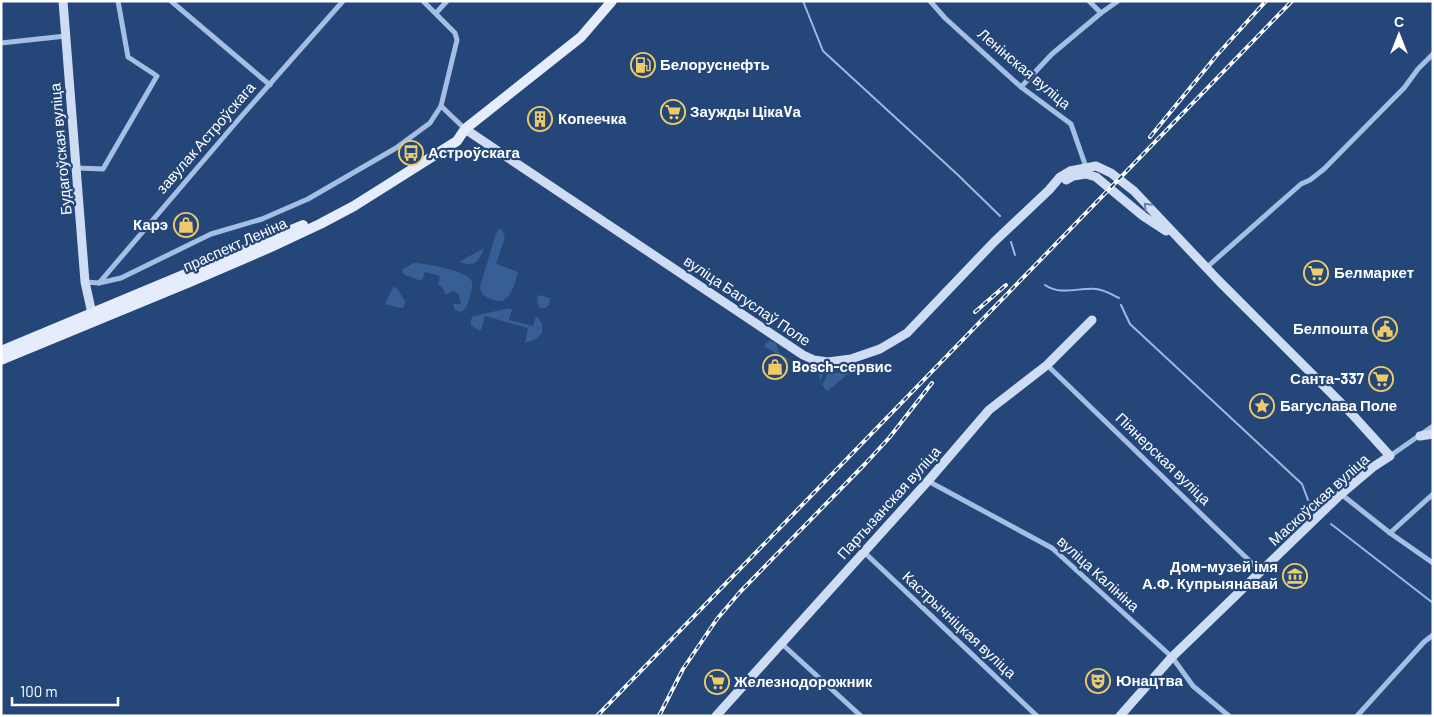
<svg xmlns="http://www.w3.org/2000/svg" width="1434" height="717" viewBox="0 0 1434 717" font-family="Barlow,sans-serif">
	<style>
		.grass { fill: #375f95 }
		.lines { fill: none; stroke-linecap: round; stroke-linejoin: round }
		.stream { stroke: #99bae4; stroke-width: 2 }
		.street { stroke: #a5bfe4; stroke-width: 5 }
		.secondary { stroke: #ceddf4; stroke-width: 9 }
		.primary { stroke: #e5edfc; stroke-width: 10 }
		.rail-casing { stroke: #fff; stroke-width: 4 }
		.rail { stroke: #244678; stroke-width: 2; stroke-dasharray: 5.5; stroke-linecap: butt }
		.oneway { stroke: #6882aa }
		.labels { text-anchor: middle; stroke-width: 4.5; stroke-linejoin: round; paint-order: stroke }
		.poi-label { font-size: 15px; font-weight: bold; fill: #fff; stroke: #244678; text-anchor: start }
		.street-label { font-size: 15px; fill: #fff; stroke: #244678 }
	</style>
	<rect width="100%" height="100%" fill="#244678"/>
	<!-- grass -->
	<g class="grass">
		<path d="M501,228L505,237L496,264L518,272C513,292 507,312 482,294L480,287L496,233Z"/>
		<path d="M482,249L483,251C477,265 473,266 459,262Z"/>
		<path d="M414,263C425,263 467,271 471,280C474,285 471,291 470,296C468,303 467,309 460,312L455,310L453,304H461L458,293L453,291L446,295L441,286L438,285L440,276L425,272L422,281L405,275L402,272L403,269Z"/>
		<path d="M393,287L397,288L405,301L404,307L400,308L385,304Z"/>
		<path d="M538,295L550,298L549,305L545,308H540L537,302Z"/>
		<path d="M505,309H512L509,320L533,326L536,316L542,323V333L536,339L525,343L528,328L485,316L481,331L471,326V319L474,316Z"/>
		<path d="M770,341L776,343L779,353L800,366L819,369L823,375L820,382L819,375L815,369L800,367L764,346L766,343Z"/>
		<path d="M852,371L827,391L822,385L828,374Z"/>
	</g>
	<g class="lines">
		<!-- stream -->
		<g class="stream">
			<path d="M803,1L823,51L958,175L1000,216"/>
			<path d="M1011,242L1015,255"/>
			<path d="M1045,285C1060,296 1080,287 1096,289C1105,290 1111,294 1119,298"/>
			<path d="M1121,305L1130,324L1302,484L1308,500"/>
			<path d="M1331,524L1433,603"/>
		</g>
		<!-- street -->
		<g class="street">
			<path d="M171,1L270,85"/>
			<path d="M423,1L455,33L457,40L441,106L465,129"/>
			<path d="M930,1L945,18L1021,87L1071,124L1086,167"/>
			<path d="M1089,1L1101,13"/>
			<path d="M436,13L447,1"/>
			<path d="M1,43L66,36"/>
			<path d="M1021,87L1052,54L1101,13L1118,1"/>
			<path d="M77,168L103,169L157,76L128,57L118,1"/>
			<path d="M1206,268L1301,184L1310,180L1324,169L1404,88L1418,69L1433,54"/>
			<path d="M85,282L99,283L239,119L343,1"/>
			<path d="M99,283L121,278L211,234L262,219L308,199L396,148L430,123L441,106"/>
			<path d="M1047,365L1261,572"/>
			<path d="M1390,456L1433,426"/>
			<path d="M928,481L1052,548L1172,657L1193,686L1229,716"/>
			<path d="M1341,494L1390,533L1433,563"/>
			<path d="M1390,533L1433,494"/>
			<path d="M864,552L1037,716"/>
			<path d="M782,644L861,716"/>
			<path d="M1357,716L1424,642L1433,635"/>
		</g>
		<!-- secondary -->
		<g class="secondary">
			<path d="M63,1L85,282L93,318"/>
			<path d="M465,129L803,355L814,360L828,362L851,359L880,349L907,333L994,242L1049,190L1060,177L1070,171L1096,166L1111,173L1134,191L1218,280L1351,413L1390,456L1373,467L1341,494L1172,657L1120,716"/>
			<path d="M1066,180L1073,176L1086,174L1096,177L1143,216L1166,231"/>
			<path d="M1420,436L1433,434"/>
			<path d="M716,716L928,481L989,410L1047,365L1092,320"/>
		</g>
		<!-- primary -->
		<g class="primary">
			<path d="M1,351L303,225"/>
			<path d="M1,360L190,282L271,247L320,224L354,206L457,141L465,129L581,37L612,1"/>
		</g>
		<defs>
			<g id="rail">
				<path d="M1150,137L1217,55L1266,1"/>
				<path d="M975,312L1006,285"/>
				<path d="M597,716L1292,1"/>
				<path d="M659,716L683,669L717,619L740,592L865,464L889,438L932,383"/>
			</g>
		</defs>
		<!-- rail casing -->
		<use href="#rail" class="rail-casing"/>
		<!-- rail -->
		<use href="#rail" class="rail"/>
	</g>
	<!-- one-way arrows -->
	<defs><path id="oneway-chevron" d="M-2-3.5L2.5 0L-2 3.5" fill="none" stroke-width="1.6" stroke-linecap="round" stroke-linejoin="round" transform="scale(1.25)"/></defs>
	<use class="oneway" href="#oneway-chevron" transform="translate(1147 206) rotate(-133)"/>
	<!-- icons -->
	<defs>
		<symbol id="fuel-ring" viewBox="-11 -11 22 22"><circle r="9.5" fill="#244678" stroke="#eecb69" stroke-width="1.5"/><path d="M-5.5-6h7V0h2V4h1.3V-2.5L3-4.5l.8-.8L6-3V5H2.5V1h-1V6h-7ZM-4.2-4.7v3.2H.2V-4.7Z" fill="#eecb69"/></symbol>
		<symbol id="supermarket-ring" viewBox="-11 -11 22 22"><circle r="9.5" fill="#244678" stroke="#eecb69" stroke-width="1.5"/><path d="M-6-5.5h2.5l.6 2H6L4.5 2H-2.5L-4.4-4H-6ZM-1.5 3.2a1.3 1.3 0 1 0 .1 0ZM3 3.2a1.3 1.3 0 1 0 .1 0Z" fill="#eecb69"/></symbol>
		<symbol id="building-ring" viewBox="-11 -11 22 22"><circle r="9.5" fill="#244678" stroke="#eecb69" stroke-width="1.5"/><path d="M-4-6H4V6H1V3H-1V6H-4ZM-2.5-4.3h1.7v1.8h-1.7ZM.8-4.3h1.7v1.8H.8ZM-2.5-1h1.7V.8h-1.7ZM.8-1h1.7V.8H.8Z" fill="#eecb69"/></symbol>
		<symbol id="bus-ring" viewBox="-11 -11 22 22"><circle r="9.5" fill="#244678" stroke="#eecb69" stroke-width="1.5"/><path d="M-5-6H5V4H4V6H2V4H-2V6H-4V4H-5ZM-3.5-4V0h7V-4ZM-3.5 1.2v1.5H-2V1.2ZM2 1.2v1.5H3.5V1.2Z" fill="#eecb69"/></symbol>
		<symbol id="shop-ring" viewBox="-11 -11 22 22"><circle r="9.5" fill="#244678" stroke="#eecb69" stroke-width="1.5"/><path d="M-5-2.5h2.3a2.7 3.5 0 0 1 5.4 0H5L5.5 6h-11ZM-1.5-2.5h3a1.5 2.3 0 0 0-3 0Z" fill="#eecb69"/></symbol>
		<symbol id="civic-ring" viewBox="-11 -11 22 22"><circle r="9.5" fill="#244678" stroke="#eecb69" stroke-width="1.5"/><path d="M-.6-6.5H3V-4.5H.6V-3L4-1V1h2V6H-6V1h2V-1L-.6-3ZM-1.2 2.5V6h2.4V2.5Z" fill="#eecb69"/></symbol>
		<symbol id="sight-ring" viewBox="-11 -11 22 22"><circle r="9.5" fill="#244678" stroke="#eecb69" stroke-width="1.5"/><path d="M0-6L1.8-2.2L6-1.7L2.9 1.2L3.7 5.4L0 3.3L-3.7 5.4L-2.9 1.2L-6-1.7L-1.8-2.2Z" fill="#eecb69"/></symbol>
		<symbol id="museum-ring" viewBox="-11 -11 22 22"><circle r="9.5" fill="#244678" stroke="#eecb69" stroke-width="1.5"/><path d="M0-6L6-3V-2H-6V-3ZM-5-1h2V3h-2ZM-1-1h2V3h-2ZM3-1h2V3H3ZM-6 4H6V6H-6Z" fill="#eecb69"/></symbol>
		<symbol id="theatre-ring" viewBox="-11 -11 22 22"><circle r="9.5" fill="#244678" stroke="#eecb69" stroke-width="1.5"/><path d="M-5-5.5Q0-4 5-5.5V0Q5 5 0 6Q-5 5-5 0ZM-3.3-2.5H-1v1.5H-3.3ZM1-2.5H3.3v1.5H1ZM-2.8 1Q0 5.5 2.8 1Z" fill="#eecb69"/></symbol>
	</defs>
	<g fill-rule="evenodd">
		<use href="#fuel-ring" x="629" y="51" width="28" height="28"/>
		<use href="#supermarket-ring" x="659" y="98" width="28" height="28"/>
		<use href="#building-ring" x="526" y="105" width="28" height="28"/>
		<use href="#bus-ring" x="397" y="139" width="28" height="28"/>
		<use href="#shop-ring" x="172" y="211" width="28" height="28"/>
		<use href="#supermarket-ring" x="1302" y="259" width="28" height="28"/>
		<use href="#civic-ring" x="1371" y="315" width="28" height="28"/>
		<use href="#shop-ring" x="761" y="353" width="28" height="28"/>
		<use href="#supermarket-ring" x="1367" y="365" width="28" height="28"/>
		<use href="#sight-ring" x="1248" y="392" width="28" height="28"/>
		<use href="#museum-ring" x="1281" y="562" width="28" height="28"/>
		<use href="#theatre-ring" x="1084" y="667" width="28" height="28"/>
		<use href="#supermarket-ring" x="703" y="668" width="28" height="28"/>
	</g>
	<g class="labels">
		<!-- poi labels -->
		<g class="poi-label">
			<text x="660" y="70">Белоруснефть</text>
			<text x="690" y="117">Заужды ЦікаVа</text>
			<text x="558" y="124">Копеечка</text>
			<text x="428" y="158">Астроўскага</text>
			<text x="168" y="230" text-anchor="end">Карэ</text>
			<text x="1334" y="278">Белмаркет</text>
			<text x="1368" y="334" text-anchor="end">Белпошта</text>
			<text x="792" y="372">Bosch-сервис</text>
			<text x="1364" y="384" text-anchor="end">Санта-337</text>
			<text x="1280" y="411">Багуслава Поле</text>
			<text x="1278" y="572" text-anchor="end">Дом-музей імя<tspan x="1278" dy="17">А.Ф. Купрыянавай</tspan></text>
			<text x="1116" y="686">Юнацтва</text>
			<text x="734" y="687">Железнодорожник</text>
		</g>
		<!-- street labels -->
		<g class="street-label">
			<text transform="translate(1024 69) rotate(40)" y="5">Ленінская вуліца</text>
			<text transform="translate(206 138) rotate(-49)" y="5">завулак Астроўскага</text>
			<text transform="translate(61 149) rotate(-95)" y="5">Будагоўская вуліца</text>
			<text transform="translate(235 245) rotate(-24)" y="5">праспект Леніна</text>
			<text transform="translate(747 301) rotate(34)" y="5">вуліца Багуслаў Поле</text>
			<text transform="translate(1163 459) rotate(44)" y="5">Піянерская вуліца</text>
			<text transform="translate(1319 500) rotate(-42)" y="5">Маскоўская вуліца</text>
			<text transform="translate(889 503) rotate(-48)" y="5">Партызанская вуліца</text>
			<text transform="translate(1098 574) rotate(42)" y="5">вуліца Калініна</text>
			<text transform="translate(959 625) rotate(43)" y="5">Кастрычніцкая вуліца</text>
		</g>
	</g>
	<!-- border -->
	<rect width="1434" height="717" fill="none" stroke="#ffffff" stroke-width="5"/>
	<!-- north arrow -->
	<g transform="translate(1399 35)" stroke="#244678" stroke-width="4" paint-order="stroke">
	<path d="M0-4L9 19L0 12L-9 19Z" fill="#ffffff"/>
	<text y="-8" font-size="14" font-weight="bold" text-anchor="middle" fill="#ffffff">С</text>
	</g>
	<!-- scale -->
	<path d="M12 697v8h106v-8" fill="none" stroke="#ffffff" stroke-width="2.5"/>
	<text x="20" y="697" font-size="15" fill="#ffffff" stroke="#244678" stroke-width="4" paint-order="stroke">100 m</text>
</svg>
